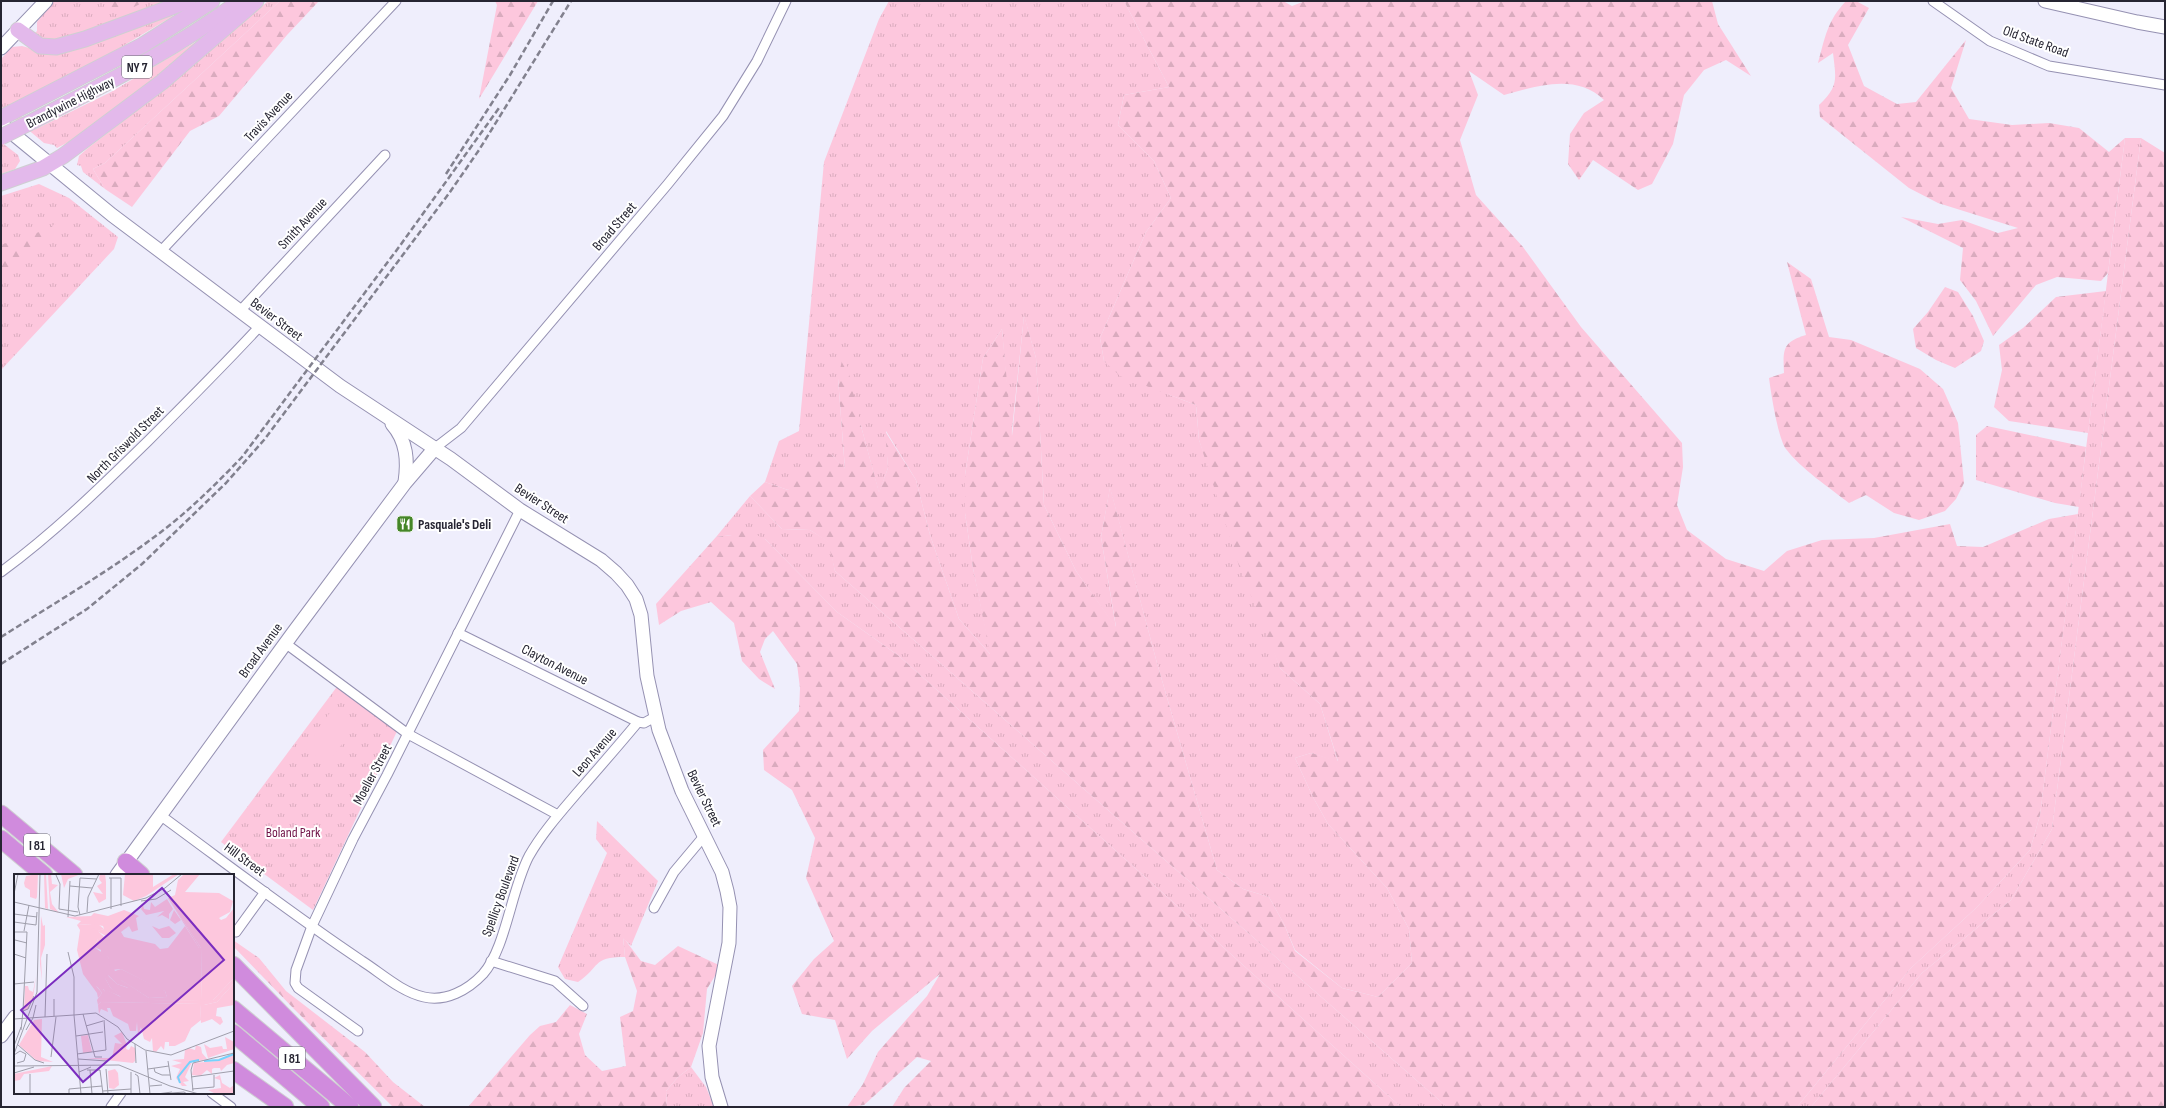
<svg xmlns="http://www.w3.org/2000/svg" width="2166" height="1108" viewBox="0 0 2166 1108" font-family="'Sofia Sans Condensed',sans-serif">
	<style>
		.grass { fill: url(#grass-tufts) }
		.forest { fill: url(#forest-firs) }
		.pitch { fill: #fdc7dd }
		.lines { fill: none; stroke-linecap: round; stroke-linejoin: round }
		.street-casing { stroke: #9591b2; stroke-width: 11 }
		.secondary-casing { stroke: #9591b2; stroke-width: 15 }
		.primary-casing { stroke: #cfcfd2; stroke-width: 17 }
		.highway-casing { stroke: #cfcfd2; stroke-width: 19 }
		.street { stroke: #fff; stroke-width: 9 }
		.secondary { stroke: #fff; stroke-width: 13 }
		.primary { stroke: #e3b9eb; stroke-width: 15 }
		.highway { stroke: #d08bdd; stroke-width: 17 }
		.rail { stroke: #82818e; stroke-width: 2.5; stroke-dasharray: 6 3; stroke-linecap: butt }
		.primary-bridge-casing { stroke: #cfcfd2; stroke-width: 17; stroke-linecap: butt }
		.primary-bridge { stroke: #e3b9eb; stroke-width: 15 }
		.labels { text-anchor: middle; stroke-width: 4; stroke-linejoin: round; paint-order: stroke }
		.shield { fill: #fff; stroke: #676670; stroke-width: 1 }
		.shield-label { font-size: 13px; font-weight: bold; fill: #262532 }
		.street-label { font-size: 14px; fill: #262532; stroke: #fff }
		.poi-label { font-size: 14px; font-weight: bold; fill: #262532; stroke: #fff; text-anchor: start }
		.park-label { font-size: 14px; fill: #701347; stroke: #fff }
		.inset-river { fill: none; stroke: #76d2fc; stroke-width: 2 }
		.inset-road { fill: none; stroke: #9f9eab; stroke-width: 1 }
		.view { fill: #7b2cbf; fill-opacity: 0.15; stroke: #7b2cbf; stroke-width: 2 }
		.inset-edge { fill: none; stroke: #262532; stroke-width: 2 }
	</style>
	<defs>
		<pattern id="grass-tufts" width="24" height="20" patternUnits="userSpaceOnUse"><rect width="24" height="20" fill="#fdc7dd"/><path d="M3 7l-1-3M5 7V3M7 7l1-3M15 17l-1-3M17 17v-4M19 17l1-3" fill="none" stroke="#d9abbe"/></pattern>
		<pattern id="forest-firs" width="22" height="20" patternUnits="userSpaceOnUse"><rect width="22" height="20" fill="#fdc7dd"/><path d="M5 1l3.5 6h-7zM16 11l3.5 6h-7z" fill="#d9abbe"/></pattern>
	</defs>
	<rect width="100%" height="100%" fill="#efeefc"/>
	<!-- grass -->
	<g class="grass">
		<path d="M54,1H168L55,42L41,39L35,33L37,31V22Z"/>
		<path d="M268,1H280L105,163L93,169L105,189L83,172L81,166L77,165L79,156L88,148L170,85Z"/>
		<path d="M889,1H1124L1169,87L1124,95L1118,125L1154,161L1171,198L1146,232L1100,338L1104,361L1170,395L1196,405L1199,440L1280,668L1320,704L1338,762L1311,753L1295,758L1313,797L1328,824L1387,888L1409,929L1412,963L1378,997L1342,988L1295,950L1284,924L1269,897L1243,889L1217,870L1157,663L1110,488L1101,537L1116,628L1076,571L1044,505L1036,358L1024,316L1011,439L1002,329L983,358L965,475V513L973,568L991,655L959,619L930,535L916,480L886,431L888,468L879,493L861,426L838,378L845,470L832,455L788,490L765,482L779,441L799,431L824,162L879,19Z"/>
		<path d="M171,13L173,16L15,111L36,129L111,92L199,40L201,42L80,136L57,148L54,145L44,143L1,107V59L12,47L22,46L44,52Z"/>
		<path d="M2125,138H2141L2052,829L2011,900L1922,973L1811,1107H1797L1911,968L1976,908L2030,850L2040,815Z"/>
		<path d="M1,142L18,155L20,161L15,169L1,174Z"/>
		<path d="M39,184L69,198L118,237L114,249L1,370V196Z"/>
		<path d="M750,496L782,529L810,530L829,542L835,571L1447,1107H1401L899,656L837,612L765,539L732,535L716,537Z"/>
		<path d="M339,684L399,727L313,910L221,842Z"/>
		<path d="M597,821L658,881L631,946L623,938L625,957C591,957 601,967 578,982L565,979L558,967L607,853L596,839Z"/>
		<path d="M691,1067L706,1087L714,1107H667L666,1091L678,1077Z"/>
	</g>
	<!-- forest -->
	<g class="forest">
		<path d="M103,1H146L128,10L106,7Z"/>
		<path d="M280,1H319L287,35L219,116L190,131L132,207L105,189L93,169L105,163Z"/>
		<path d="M495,1H538L479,99L497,5Z"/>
		<path d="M1124,1H1283L1292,6L1305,1H1712L1718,24L1751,76L1726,60L1704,70L1684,95L1673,144L1652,184L1638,190L1593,160L1579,180L1568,164L1570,134L1584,113L1604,100C1576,73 1537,86 1504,95L1469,71L1478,95L1460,140L1476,195L1523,247L1581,327L1682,443L1683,467L1677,505L1687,530L1726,559L1764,571L1787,551L1822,540L1874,538L1950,524L1957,546L1983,547L2049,519L2078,514L2040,815L2030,850L1976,908L1911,968L1797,1107H1447L835,571L828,542L810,530L782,529L750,496L765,482L788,490L819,449L832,455L845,469L838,378L844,352L861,426L879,492L888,468L885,431L916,480L930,535L959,619L990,654L973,568L965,513V475L983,358L1002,329L1012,436L1024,315L1036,358L1044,505L1076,571L1116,627L1101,537L1110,487L1157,663L1217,870L1243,889L1269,897L1284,924L1295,951L1342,988L1378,997L1412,963L1409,929L1387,888L1328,824L1313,797L1295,758L1311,753L1338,761L1320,704L1280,668L1239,566L1199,440L1196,405L1120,376L1104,361L1100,338L1146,232L1171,198L1154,161L1118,125L1124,95L1169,87Z"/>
		<path d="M1846,1H1856L1869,8L1848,45L1864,86L1897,104L1916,102L1966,40L1951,88L1969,119L2012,125L2049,123L2079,128L2109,152L2125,138L2108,273L2101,281L2057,277L2036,285L1993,336L1976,301L1960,280L1963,248L1901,217L1938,224L1962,220L1998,233L2018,228L1938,203L1909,188L1820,117L1819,105C1839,86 1836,79 1833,53L1818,63C1825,38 1827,21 1846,1Z"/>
		<path d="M2141,138L2165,153V1107H1811L1922,973L2011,900L2052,829Z"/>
		<path d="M75,214L19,265L1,274V245L42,231Z"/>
		<path d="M1787,262L1811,279L1829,337L1851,340L1920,369L1943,389L1958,423L1964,483L1956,499L1945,511L1919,520L1894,513L1866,495L1849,503C1831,489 1800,468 1786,449C1778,438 1771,393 1769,378L1784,373C1783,350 1782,342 1806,335Z"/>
		<path d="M1945,287L1958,292L1973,316L1984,341L1981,351L1955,368L1936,360L1916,348L1913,329L1928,312Z"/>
		<path d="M2106,291L2088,433L2009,421L1994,407L2002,370L1999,345L2023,328L2056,297Z"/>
		<path d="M1987,426L2086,447L2079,507L2055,503L1976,480V435Z"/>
		<path d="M737,525L765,539L837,612L899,656L1401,1107H892L904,1088L931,1061L917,1057L864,1105L847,1107L863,1084L878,1052L927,996L940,974L872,1031L847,1059L835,1020L802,1014L792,986L814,959L834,941L806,878L815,838L792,790L764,770L763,750L799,711L800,688L797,664L773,631L765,639L760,652L775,689L759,679L742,661L734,623L711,602L681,611L659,625L656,604L716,537L732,535Z"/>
		<path d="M623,937L641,961L655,965L678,946L721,966L707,989L703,1033L691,1067L678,1077L666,1091L667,1107H468L530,1035L540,1026L556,1022L570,1005L587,1014L579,1034L585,1055L602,1071L626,1066L620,1017L633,1011L637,991L625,957Z"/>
		<path d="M233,940L259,958L286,991L365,1052L393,1082L425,1107H393L295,1010L233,946Z"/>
	</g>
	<!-- pitch -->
	<path class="pitch" d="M335,706L358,723L327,764L304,747Z"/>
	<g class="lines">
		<defs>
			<g id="street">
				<path d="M1933,1L1990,41L2049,66L2165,85"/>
				<path d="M161,251L396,1"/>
				<path d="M240,311L385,155"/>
				<path d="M435,448L461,428L667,185L723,116L757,61L786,1"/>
				<path d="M1,572C54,533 101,487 148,441C186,403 224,365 260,326"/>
				<path d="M458,633L638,722L644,723L655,717"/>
				<path d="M285,643L408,734L558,815"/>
				<path d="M160,815C227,864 293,915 362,961C381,973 401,992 424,997C446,1002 468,990 483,974C506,948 511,890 529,856C542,833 560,813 577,793C598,769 618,746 638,722"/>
				<path d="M654,908L674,872L705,835"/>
				<path d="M236,932L265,892"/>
				<path d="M491,961L555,981L583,1006"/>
				<path d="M358,1031L298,988L295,983L296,970L312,926L353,839L387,775L520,510"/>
				<path d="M212,1093L231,1107"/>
				<path d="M111,1107L121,1093"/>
			</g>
			<g id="secondary">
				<path d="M2045,1L2137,22L2165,27"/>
				<path d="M1,48L46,1"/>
				<path d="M1,124L112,215L340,386L451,459L520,510L601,560L616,573L627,585L636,599L641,615L647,676L659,730L682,791L722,872L727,891L730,907L729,943L709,1046L712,1077L721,1107"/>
				<path d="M392,424C407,441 408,461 405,482"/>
				<path d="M117,875L293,633L405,483L435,448"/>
				<path d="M1,1036L15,1017"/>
			</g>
			<g id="primary">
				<path d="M18,30L40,46L56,47L85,39L188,1"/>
				<path d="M1,118L143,45L212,1"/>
				<path d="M29,123C101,86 175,50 240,1"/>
				<path d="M1,183L43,168L63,156L162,82L256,1"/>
			</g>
			<g id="highway">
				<path d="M1,814L74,875"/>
				<path d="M1,839L44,875"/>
				<path d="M126,862L141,875"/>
				<path d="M233,965L373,1107"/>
				<path d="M233,1009L350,1107"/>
				<path d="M233,1033L321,1107"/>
				<path d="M233,1070L285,1107"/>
			</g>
		</defs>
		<!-- street casing -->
		<use href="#street" class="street-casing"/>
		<!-- secondary casing -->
		<use href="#secondary" class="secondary-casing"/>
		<!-- primary casing -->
		<use href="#primary" class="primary-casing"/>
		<!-- highway casing -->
		<use href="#highway" class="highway-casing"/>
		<!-- street -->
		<use href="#street" class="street"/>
		<!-- secondary -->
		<use href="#secondary" class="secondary"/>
		<!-- primary -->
		<use href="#primary" class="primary"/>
		<!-- highway -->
		<use href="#highway" class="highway"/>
		<!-- rail -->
		<g class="rail">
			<path d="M446,174L510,75L553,1"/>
			<path d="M1,637C55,603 111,570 161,532C190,510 217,483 242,457L399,247L499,108"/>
			<path d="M1,664L87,609L142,564L226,483L264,440L450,192L479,150L571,1"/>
		</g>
		<defs>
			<path id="primary-bridge" d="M1,137L29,123"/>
		</defs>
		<!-- primary-bridge casing -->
		<use href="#primary-bridge" class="primary-bridge-casing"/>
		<!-- primary-bridge -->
		<use href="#primary-bridge" class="primary-bridge"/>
	</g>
	<!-- icons -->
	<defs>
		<symbol id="restaurant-square" viewBox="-11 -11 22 22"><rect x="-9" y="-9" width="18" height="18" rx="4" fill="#458628" stroke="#fff"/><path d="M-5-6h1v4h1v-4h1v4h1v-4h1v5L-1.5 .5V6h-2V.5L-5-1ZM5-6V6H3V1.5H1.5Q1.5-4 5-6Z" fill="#fff"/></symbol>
	</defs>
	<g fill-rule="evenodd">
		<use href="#restaurant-square" x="395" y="514" width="20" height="20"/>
	</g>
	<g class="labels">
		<!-- shield labels -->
		<g class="shield">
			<rect x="122" y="56" width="30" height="22" rx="3"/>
			<rect x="24" y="834" width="26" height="22" rx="3"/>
			<rect x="279" y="1047" width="26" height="22" rx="3"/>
		</g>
		<g class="shield-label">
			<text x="137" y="72">NY 7</text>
			<text x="37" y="850">I 81</text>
			<text x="292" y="1063">I 81</text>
		</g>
		<!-- street labels -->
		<g class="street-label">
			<text transform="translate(2036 41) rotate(20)" y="5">Old State Road</text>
			<text transform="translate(70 102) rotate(-27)" y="5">Brandywine Highway</text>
			<text transform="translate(268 116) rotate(-47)" y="5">Travis Avenue</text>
			<text transform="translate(302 223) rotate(-47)" y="5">Smith Avenue</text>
			<text transform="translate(614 226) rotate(-49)" y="5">Broad Street</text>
			<text transform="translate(277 319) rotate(37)" y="5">Bevier Street</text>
			<text transform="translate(125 444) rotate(-45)" y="5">North Griswold Street</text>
			<text transform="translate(542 503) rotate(33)" y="5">Bevier Street</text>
			<text transform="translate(260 650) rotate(-54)" y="5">Broad Avenue</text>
			<text transform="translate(555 664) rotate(27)" y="5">Clayton Avenue</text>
			<text transform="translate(594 752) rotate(-49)" y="5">Leon Avenue</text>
			<text transform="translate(372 774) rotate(-62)" y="5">Moeller Street</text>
			<text transform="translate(705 798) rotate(64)" y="5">Bevier Street</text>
			<text transform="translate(245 859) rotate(36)" y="5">Hill Street</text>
			<text transform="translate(500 896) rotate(-70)" y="5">Spellicy Boulevard</text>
		</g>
		<!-- poi labels -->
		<g class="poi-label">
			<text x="418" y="529">Pasquale's Deli</text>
		</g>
		<!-- park labels -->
		<g class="park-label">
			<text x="293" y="837">Boland Park</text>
		</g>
	</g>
	<!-- overview -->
	<g transform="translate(14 874)">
		<rect width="220" height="220" fill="#efeefc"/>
		<path d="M154,24L187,74L188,126H199L220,104V109L203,128L190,131V148L187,149L186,130L87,128L84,131L83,126L91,125L186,127L185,74ZM78,50H84L90,55L84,57L91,64L84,65L80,73L94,83L101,97L107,95L151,117L153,123L135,124L107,106L115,114L103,110L94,101L97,108L91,104L96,113L108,123L89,115L92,119L82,112L88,119L84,124L83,119L69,100L63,76L66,56L63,51ZM22,102L19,124L13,136H10L11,112H14L15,116L19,118ZM28,145L27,183L39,188L23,187L5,171L20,146ZM74,161L78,178L69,179L67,162ZM38,192L35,197L10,200L6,206L0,207V200Z" fill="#fdc7dd"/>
		<path d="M24,0L23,23L22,25L16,23V16L11,13L10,9L12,2ZM30,0H32L34,35L31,34ZM34,0H37L38,10L44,11L36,18L38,30L45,39L36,35ZM47,0H67L54,5L50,14ZM86,0H91L92,8V25L85,29L79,18L89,20L83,12L88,9L85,5ZM111,0H139V13L160,0H165L132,22L120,27L109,21ZM170,0H186L171,18L205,19L219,27L216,38L205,44L207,46L212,44L220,34V104L199,126L188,127L187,74L154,24L161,21L164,6ZM153,25L159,35L155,40V45L148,41L143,43L150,37L132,41L127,35L129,31L130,35L136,36L137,28L141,33ZM110,36L125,42L122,44L124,56L118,58L115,52L107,58L110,63L141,70L146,75L154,74L171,52L187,77L186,127L83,126L88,119L82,111L91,118L89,114L107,123L96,113L91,104L90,101L95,105L91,99L103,110L114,114L106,105L135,124L153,123L151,117L134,112L136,110L107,95L97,96L94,83L86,81L87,76L80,73L84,65L92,62L83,57L90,55L89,52L78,50L63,51L67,47L52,43L77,42L80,39L94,42ZM160,36L167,46L161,50L156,46ZM27,42L29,52L31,51V71L27,84L28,107L26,90ZM138,52L145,55L155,52L162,59L155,64H148ZM84,53L86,54L81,59L90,62L78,67L77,73L76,71L74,75L70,71L73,62L77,60L74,56ZM220,109V131L203,134L202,142L207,143L209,148L206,151L198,145L190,148V131L203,128ZM87,128L186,130L187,146L177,154L171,167L161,172H155V168H151L150,176L147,172L142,178L139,177L138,164L136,168L130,165L127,153L124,161L123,148L122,157H116L114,150L99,142L96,134H93L94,138L87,135L85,140L84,131ZM108,158L113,171L112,175L115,176L117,172L121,174V187L119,189L73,184H98L101,169L108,170L100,162ZM211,163L220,168V175L194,184L190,170L196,174L208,172L209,175H213ZM182,171L187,173L188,179L193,185L178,188L171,203L175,207L169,208L173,212H168L162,204L166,195L157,192L168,189L158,186L170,185L171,176L175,174L181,176ZM220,181V189L213,191L207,197L206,194H200L198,195V200L193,196L186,202L178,201L180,189L203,187ZM206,201L208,209L216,214L220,211V220H202L194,216L207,214L206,206L200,204Z" fill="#fdc7dd"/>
		<path d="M101,195L104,199L105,211L100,215L95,214L94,197Z" fill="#fdc7dd"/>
		<path class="inset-river" d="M190,187L205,186L220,180M166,209L164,203L176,188L185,186"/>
		<path class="inset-road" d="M42,1L46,10L45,35L64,38M95,4H107V32M56,12L78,14M0,20L4,0M127,27L142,25L157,16M0,28L61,42L132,24L151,14L168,0M97,35V4M73,38L74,23L85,0M0,40L23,43M66,41L64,33L66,4L83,5M54,43L56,7M0,48L22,51L23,38M10,57L15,31M0,58H13L9,137M1,66L13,69M54,78L60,103V141L82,139L104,153L113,165L131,176L157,181L220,157M0,80L12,84M0,110L20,108M69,140L81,183H88M40,142V125M31,143L33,80M0,145L60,141L67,220M72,152L89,147M7,156L9,137L14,135L20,122M12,156L19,144L22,131M62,162L89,158M121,170L122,189M4,171L21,186L30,189M0,172L7,153M132,177L136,220M0,180L23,118L26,0M63,180L92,176L90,146M0,181L6,177L12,180L10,187L3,189M37,183L42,143M64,185L93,187M154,187L157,206M0,192L105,191L156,212L185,220M140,194L141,198L148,201H156M92,195L94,220M134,195L155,192M73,196H86L89,220M76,196L78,220M65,198L77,193M117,198V220M0,199L20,193M121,200L124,202L126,220M177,203L220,197M136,212L148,211M178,215L200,213V201M89,217L117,215M179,217L177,196L179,189L220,179M158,219L170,218L173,220M16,220V200M55,220V215L88,212M143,220L158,218"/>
		<path class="view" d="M148,14L210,86L69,208L7,136Z"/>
		<rect width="220" height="220" class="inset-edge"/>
	</g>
	<!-- border -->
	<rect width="2166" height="1108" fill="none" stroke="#262532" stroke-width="4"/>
</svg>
